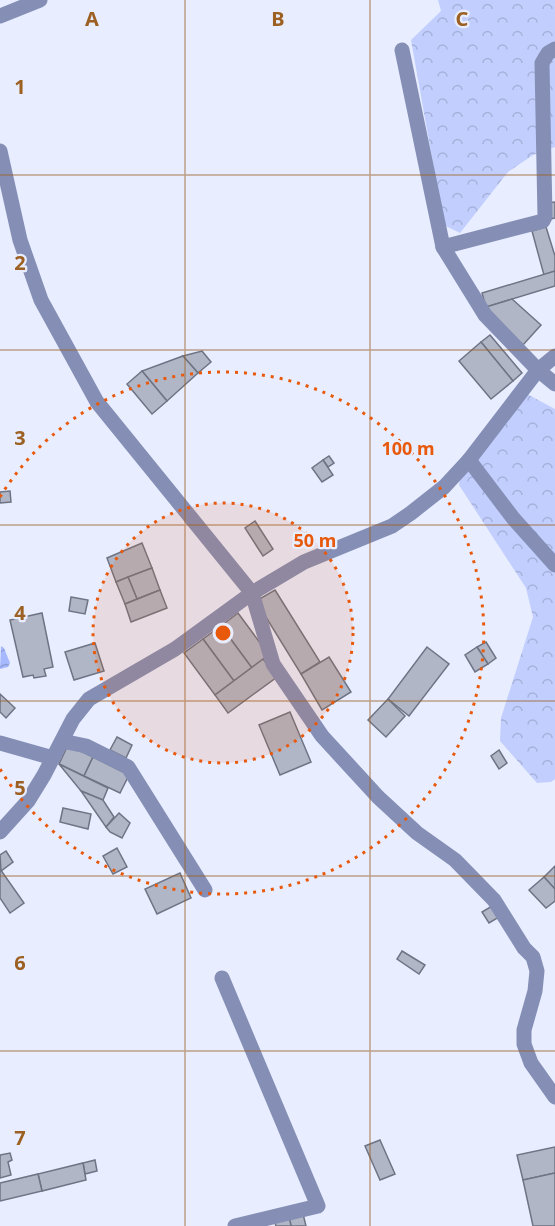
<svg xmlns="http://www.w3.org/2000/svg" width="555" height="1226" viewBox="0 0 555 1226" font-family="'Noto Sans',sans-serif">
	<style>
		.forest { fill: url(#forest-crowns) }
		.water { fill: url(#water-waves) }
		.building { fill: #b1b6c7; stroke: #6f7484; stroke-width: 1.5 }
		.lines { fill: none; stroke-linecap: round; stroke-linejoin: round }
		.minor { stroke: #858fb5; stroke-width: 15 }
		.grid { fill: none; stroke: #9c6122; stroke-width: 1.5; stroke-opacity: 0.55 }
		.ring { fill: none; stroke: #e8590c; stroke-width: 3; stroke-dasharray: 3 6 }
		.grid-label { font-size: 20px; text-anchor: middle; font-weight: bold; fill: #9c6122; stroke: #e8edff; stroke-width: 4.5; stroke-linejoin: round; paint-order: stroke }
		.centre { fill: #e8590c; stroke: #e8edff; stroke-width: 3 }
		.ring-label { font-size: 18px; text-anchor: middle; font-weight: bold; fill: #e8590c; stroke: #e8edff; stroke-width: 4.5; stroke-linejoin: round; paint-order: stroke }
	</style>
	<defs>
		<pattern id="forest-crowns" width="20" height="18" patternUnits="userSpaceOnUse" patternTransform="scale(1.5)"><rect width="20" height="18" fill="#c2cffe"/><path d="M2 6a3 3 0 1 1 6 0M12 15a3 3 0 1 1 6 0" fill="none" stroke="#a6b1da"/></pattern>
		<pattern id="water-waves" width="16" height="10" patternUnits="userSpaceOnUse" patternTransform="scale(1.5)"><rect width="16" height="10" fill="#a6b8fe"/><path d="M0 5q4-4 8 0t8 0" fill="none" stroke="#8e9eda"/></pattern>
	</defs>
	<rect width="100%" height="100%" fill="#e8edff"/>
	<!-- forest -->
	<g class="forest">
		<path d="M438,0H555V147L533,155L508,172L460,233L446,226L442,214L411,40L441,11Z"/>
		<path d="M527,394L555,409V779L551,782L537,783L500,741L501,718L533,617L526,588L459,485L460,476Z"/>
	</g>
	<!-- water -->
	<path class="water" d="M1,646L4,648L10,663L8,667L0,669Z"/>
	<!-- building -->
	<g class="building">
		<path d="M555,202V218L550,219L548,203Z"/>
		<path d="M546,227L555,256V271L544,275L532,231Z"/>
		<path d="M555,271V286L486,307L482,293Z"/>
		<path d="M512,299L541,325L523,345L486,307Z"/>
		<path d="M490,335L522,373L513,381L481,342Z"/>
		<path d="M481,342L513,381L491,399L459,361Z"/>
		<path d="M202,351L211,362L198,373L183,356Z"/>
		<path d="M183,356L198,373L167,401L142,371Z"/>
		<path d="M142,371L167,401L152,414L127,384Z"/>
		<path d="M329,456L334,463L328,467L323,460Z"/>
		<path d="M323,460L333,475L322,482L312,468Z"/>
		<path d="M10,491L11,502L0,503V492Z"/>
		<path d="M255,521L273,549L263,556L245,528Z"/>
		<path d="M142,543L152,568L116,582L107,558Z"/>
		<path d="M152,568L160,590L137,599L128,577Z"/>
		<path d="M128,577L137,599L125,604L116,582Z"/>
		<path d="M160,590L167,608L131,622L125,604Z"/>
		<path d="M275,590L320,662L301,674L256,601Z"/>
		<path d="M71,597L88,600L85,614L69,611Z"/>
		<path d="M42,613L53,667L44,669L46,676L34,678L33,675L23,677L10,620Z"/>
		<path d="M238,613L269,655L252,668L221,626Z"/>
		<path d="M221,626L252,668L234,681L203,639Z"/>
		<path d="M203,639L234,681L215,695L184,653Z"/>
		<path d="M486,642L496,658L488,664L477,647Z"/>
		<path d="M95,643L104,671L74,680L65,652Z"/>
		<path d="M427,647L449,664L409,716L388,699Z"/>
		<path d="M477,647L488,664L475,672L465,655Z"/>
		<path d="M329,657L351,692L322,710L301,674Z"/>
		<path d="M263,659L277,677L228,713L215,695Z"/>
		<path d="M0,694L15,708L6,718L0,712Z"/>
		<path d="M388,699L405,716L386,737L368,720Z"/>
		<path d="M290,712L311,762L280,775L259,725Z"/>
		<path d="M117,737L132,745L126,758L110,750Z"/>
		<path d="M68,745L93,757L84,776L59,764Z"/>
		<path d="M499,750L507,763L499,769L491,756Z"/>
		<path d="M93,757L129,775L120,793L84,776Z"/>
		<path d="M59,764L108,788L103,800L81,791Z"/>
		<path d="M81,791L103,800L114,817L106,827Z"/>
		<path d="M63,808L91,814L88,829L60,822Z"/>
		<path d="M119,813L130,823L122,838L110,832L106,827Z"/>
		<path d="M117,848L127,867L113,874L103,856Z"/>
		<path d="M6,851L13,862L1,871L0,855Z"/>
		<path d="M555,866V889L544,877Z"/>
		<path d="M0,869L24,903L10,913L0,898Z"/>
		<path d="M180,873L191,898L157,914L145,889Z"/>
		<path d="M544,877L555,889V901L546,908L529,890Z"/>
		<path d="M492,906L499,917L489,923L482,912Z"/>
		<path d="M402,951L425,965L419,974L397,959Z"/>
		<path d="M380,1140L395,1174L380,1180L365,1146Z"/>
		<path d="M555,1147V1173L523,1180L517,1155Z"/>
		<path d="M10,1153L12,1160L8,1162L11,1175L0,1178V1155Z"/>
		<path d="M95,1160L97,1171L85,1174L83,1163Z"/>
		<path d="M83,1163L86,1180L42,1191L38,1174Z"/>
		<path d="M555,1173V1226H533L523,1180Z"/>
		<path d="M38,1174L42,1191L0,1201V1183Z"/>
		<path d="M303,1214L306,1226H291L289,1216Z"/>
		<path d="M289,1216L291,1226H276L274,1220Z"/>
	</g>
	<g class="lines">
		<!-- minor -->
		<g class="minor">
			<path d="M0,16L40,0"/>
			<path d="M402,50L443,247L485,315L538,370L555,384"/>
			<path d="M0,151L20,240L41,300L97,402L252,593L273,664L322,736L378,797L417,833L455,860L494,900L524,948L533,957L537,971L535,991L524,1030V1044L531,1063L555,1097"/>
			<path d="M443,247L543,221L545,217L542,63L548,53L555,49"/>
			<path d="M469,460L513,518L555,565"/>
			<path d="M62,741L86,746L128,767L205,890"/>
			<path d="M0,743L53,758"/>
			<path d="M0,832L28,801L44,775L73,719L89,699L175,649L252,593L304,562L392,526L411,513L444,487L469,460L538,370L555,356"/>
			<path d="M222,978L318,1206L235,1226"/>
		</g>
	</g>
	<!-- grid -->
	<path class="grid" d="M185,0V1226M370,0V1226M0,175H555M0,350H555M0,525H555M0,701H555M0,876H555M0,1051H555"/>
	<!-- distance rings -->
	<circle cx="223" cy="633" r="130" fill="#e8590c" fill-opacity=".12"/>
	<g class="ring">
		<circle cx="223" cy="633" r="130"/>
		<path d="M0 497A261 261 0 1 1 0 769"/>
	</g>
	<g class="grid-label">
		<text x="92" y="26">A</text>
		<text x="278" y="26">B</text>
		<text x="462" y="26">C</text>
		<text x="20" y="94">1</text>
		<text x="20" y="270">2</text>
		<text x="20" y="445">3</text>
		<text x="20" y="620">4</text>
		<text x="20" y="795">5</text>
		<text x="20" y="970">6</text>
		<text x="20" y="1145">7</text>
	</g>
	<circle cx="223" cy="633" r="9" class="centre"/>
	<g class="ring-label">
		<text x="408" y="455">100 m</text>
		<text x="315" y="547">50 m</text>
	</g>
</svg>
